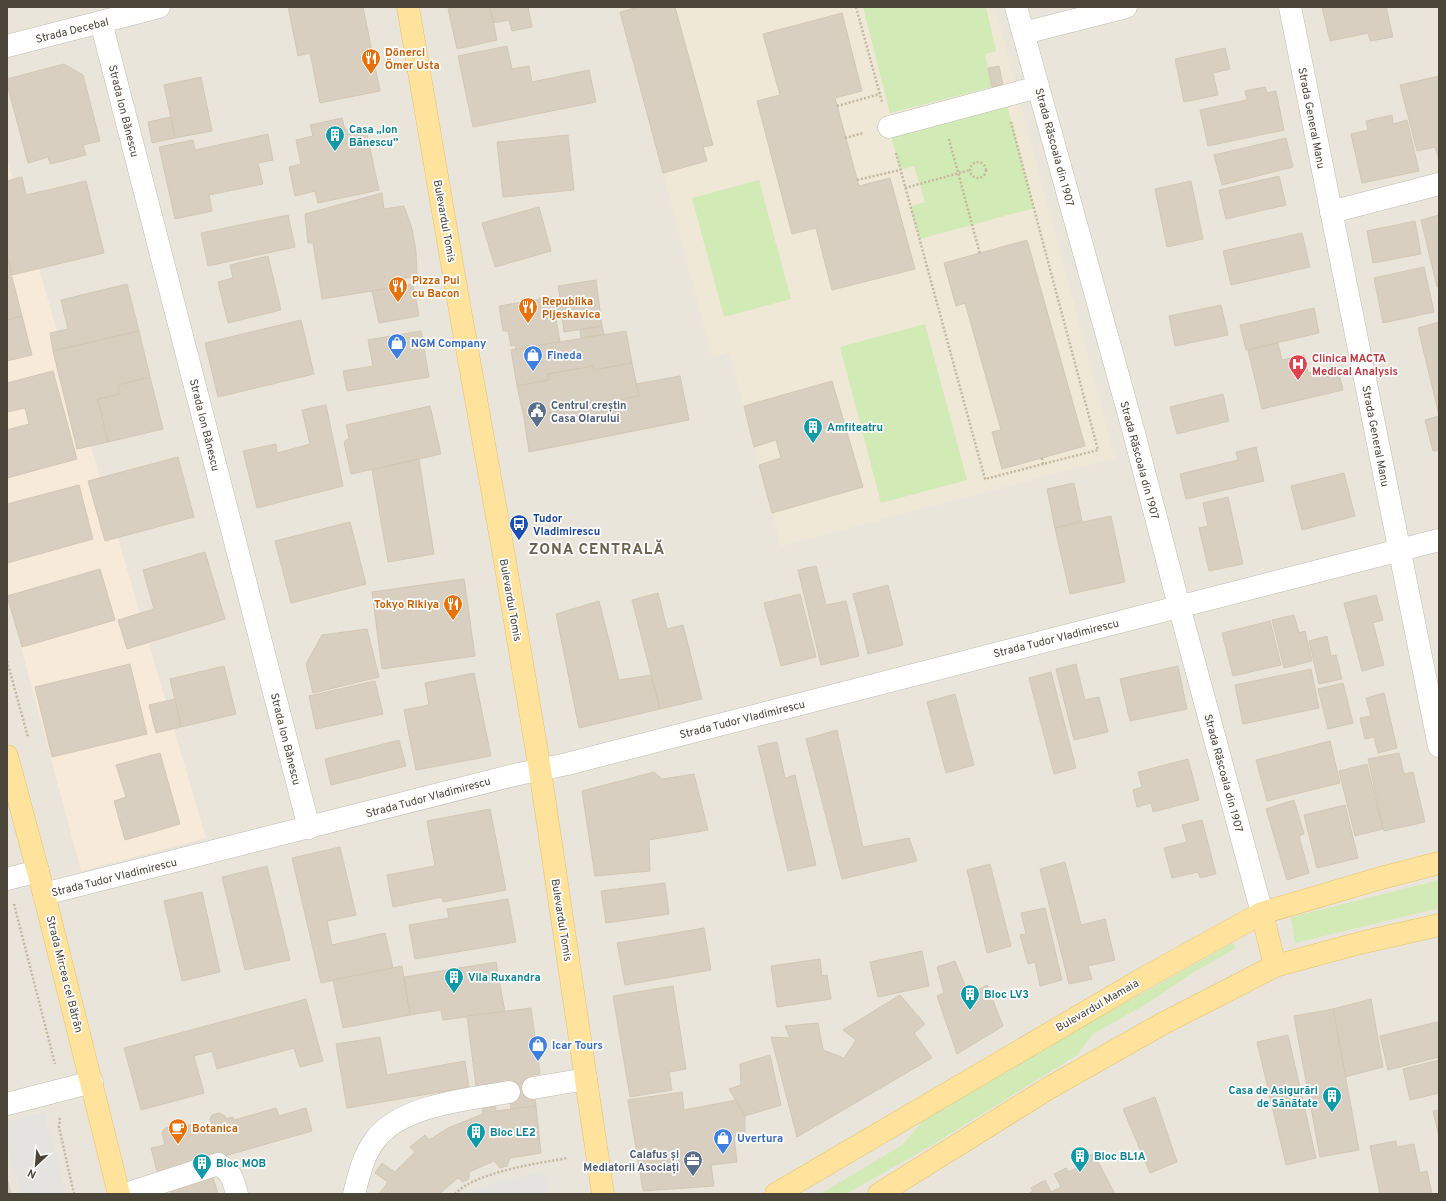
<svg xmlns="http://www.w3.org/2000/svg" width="1446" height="1201" viewBox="0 0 1446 1201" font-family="Overpass,sans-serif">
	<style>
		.residential { fill: #eae5da }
		.commercial { fill: #f7ead8 }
		.education { fill: #efe8d6 }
		.green { fill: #d2eab5 }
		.parking { fill: #e5e3e0 }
		.building { fill: #d8cfc1; stroke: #d3c7b4 }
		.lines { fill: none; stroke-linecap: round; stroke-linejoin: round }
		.minor-casing { stroke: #c2bbae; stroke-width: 23 }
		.major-casing { stroke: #e6c16a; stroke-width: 23 }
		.path { stroke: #c4b79f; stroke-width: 2.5; stroke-dasharray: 2 2; stroke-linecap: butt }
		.minor { stroke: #fff; stroke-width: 22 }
		.major { stroke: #ffe39c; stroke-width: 22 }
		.labels { text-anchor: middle; stroke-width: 3.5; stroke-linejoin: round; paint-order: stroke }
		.street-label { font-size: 11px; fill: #4b4439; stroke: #fff }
		.food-label { font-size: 11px; font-weight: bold; fill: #c56008; stroke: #fff; text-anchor: start }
		.culture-label { font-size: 11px; font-weight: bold; fill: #0d838f; stroke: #fff; text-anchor: start }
		.shop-label { font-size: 11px; font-weight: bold; fill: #366cbe; stroke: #fff; text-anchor: start }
		.health-label { font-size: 11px; font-weight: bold; fill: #be3a42; stroke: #fff; text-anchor: start }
		.service-label { font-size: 11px; font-weight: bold; fill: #4e5e75; stroke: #fff; text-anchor: start }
		.transit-label { font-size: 11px; font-weight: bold; fill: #164399; stroke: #fff; text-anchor: start }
		.district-label { font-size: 15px; font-weight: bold; letter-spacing: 1px; fill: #6e6250; stroke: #fff }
	</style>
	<rect width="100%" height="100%" fill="#f6f3ec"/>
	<!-- residential -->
	<rect class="residential" x="7" y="7" width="1432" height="1187"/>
	<!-- commercial -->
	<path class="commercial" d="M7,160L206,838L81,871L7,595Z"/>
	<!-- education -->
	<path class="education" d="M632,7H995L1115,458L781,546L729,352L712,357L620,10Z"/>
	<!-- green -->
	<g class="green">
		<path d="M863,7H986L996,51L985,54L992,87L890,113Z"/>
		<path d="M1005,97L1034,208L920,239L910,206L925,202L914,166L900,170L889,127Z"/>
		<path d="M759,180L791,299L724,317L692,198Z"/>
		<path d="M925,324L967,480L881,503L840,347Z"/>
		<path d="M1439,880V908L1295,943L1291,917Z"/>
		<path d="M1233,943L1236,948L1194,972L1146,1004L1093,1034L1077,1055L929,1147L846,1194H820L902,1145L933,1109Z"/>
	</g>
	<!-- parking -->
	<g class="parking">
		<path d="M44,1112L65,1194H21L7,1144V1122Z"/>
		<path d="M544,1171L548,1194H468L502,1180Z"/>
	</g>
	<!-- building -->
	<g class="building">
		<path d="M288,7H363L380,91L320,103L310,53L298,56Z"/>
		<path d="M456,7H490L497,40L457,49L448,9Z"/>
		<path d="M490,7H528L532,27L512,31L509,20L493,23Z"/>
		<path d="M638,7H675L713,145L703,147L707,161L663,173L620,12Z"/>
		<path d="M1322,7H1386L1393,37L1370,41L1368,33L1330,41Z"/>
		<path d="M842,13L862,91L835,98L859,186L890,178L915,269L832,290L816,228L792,234L757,101L780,95L763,34Z"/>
		<path d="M507,46L512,69L529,66L532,82L589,70L596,102L473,127L458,56Z"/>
		<path d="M1225,48L1230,69L1213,73L1218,95L1184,102L1175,59Z"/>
		<path d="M64,64L83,75L100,141L83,145L86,155L50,164L48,157L28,163L7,84V79Z"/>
		<path d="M999,66L1003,85L992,87L988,68Z"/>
		<path d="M1439,76V160L1435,147L1417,151L1400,85Z"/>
		<path d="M201,77L212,131L175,138L164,85Z"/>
		<path d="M1265,87L1267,93L1276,91L1284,130L1208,146L1200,110L1247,100L1245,91Z"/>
		<path d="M1392,115L1393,124L1407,120L1419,171L1362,183L1351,134L1368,130L1366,121Z"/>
		<path d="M171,117L175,138L152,143L148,122Z"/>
		<path d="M342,118L345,130L365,126L379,190L318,203L315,191L295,196L289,167L301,164L296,140L313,136L310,125Z"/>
		<path d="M268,134L273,160L258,163L263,184L209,195L212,211L175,219L159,147L193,140L195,150Z"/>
		<path d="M568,135L574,190L503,197L497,142Z"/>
		<path d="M1286,138L1293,167L1222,185L1214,155Z"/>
		<path d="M1279,176L1286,205L1226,219L1219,190Z"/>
		<path d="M22,177L26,195L86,181L104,253L12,275L7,255V181Z"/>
		<path d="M1191,181L1203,239L1167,247L1155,189Z"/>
		<path d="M382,193L384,209L404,206L412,229L416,251L417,276L396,280L397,287L322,299L313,243H308L305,214Z"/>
		<path d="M539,207L551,251L495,267L482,223Z"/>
		<path d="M288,215L295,247L208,266L201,233Z"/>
		<path d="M1439,215V287H1437L1421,220Z"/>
		<path d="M1415,221L1421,254L1373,263L1367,231Z"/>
		<path d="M1302,233L1310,267L1231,285L1223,251Z"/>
		<path d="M1027,240L1085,446L1002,469L992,432L1001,430L965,303L956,306L944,263Z"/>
		<path d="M7,255L12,275L7,277Z"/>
		<path d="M268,256L281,310L228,323L218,282L233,278L230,265Z"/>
		<path d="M1424,267L1434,312L1383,323L1374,278Z"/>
		<path d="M12,277L22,316L7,320V278Z"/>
		<path d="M596,280L602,326L564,332L561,310L555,311L553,299L560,298L558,286Z"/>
		<path d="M127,284L139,331L53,351L50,333L68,329L61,300Z"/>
		<path d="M413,284L419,316L379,323L372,291Z"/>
		<path d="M552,297L560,342L516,350L515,345L511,346L508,331H503L499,306Z"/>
		<path d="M1221,305L1228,335L1175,346L1169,316Z"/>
		<path d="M1314,308L1319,333L1246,350L1240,325Z"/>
		<path d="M22,316L32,355L7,361V320Z"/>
		<path d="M301,320L314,374L218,397L205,343Z"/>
		<path d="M1439,322V415L1418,328Z"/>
		<path d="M602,326L604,334L581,338L580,330Z"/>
		<path d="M139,331L150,377L118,385L120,394L98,399L108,442L77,449L53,351Z"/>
		<path d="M421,331L429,377L347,391L343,371L373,366L368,340Z"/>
		<path d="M626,331L632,363L594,370L593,366L548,374L549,380L517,386L511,350Z"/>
		<path d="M1278,343L1282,360L1304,355L1308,373L1337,366L1343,390L1262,409L1248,350Z"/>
		<path d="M632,363L639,396L524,418L517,386L549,380L548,374L593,366L594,370Z"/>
		<path d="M53,371L77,459L7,478V430L29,424L25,408L7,412V383Z"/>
		<path d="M680,376L689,420L529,452L524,418L639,396L636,384Z"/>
		<path d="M150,377L163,429L108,442L98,399L120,394L118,385Z"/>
		<path d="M832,381L863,487L772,513L759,465L781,458L776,440L754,447L744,406Z"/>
		<path d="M1223,394L1229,421L1177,434L1170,407Z"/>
		<path d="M326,405L343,486L257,508L243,451L276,444L277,453L310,444L302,410Z"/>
		<path d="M430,406L441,454L351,474L344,442L349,438L346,425Z"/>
		<path d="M1439,416V450L1433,451L1425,420Z"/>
		<path d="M1256,447L1264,481L1186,499L1180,474L1238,460L1236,452Z"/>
		<path d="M178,457L194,517L105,541L88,481Z"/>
		<path d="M419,459L434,554L388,562L372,470Z"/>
		<path d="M1344,473L1355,516L1302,530L1291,486Z"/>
		<path d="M1074,483L1082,521L1055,528L1047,489Z"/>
		<path d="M79,485L93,539L7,563V504Z"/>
		<path d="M1228,497L1243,564L1209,571L1199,528L1208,526L1203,503Z"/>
		<path d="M1111,516L1125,582L1070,594L1055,528Z"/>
		<path d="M350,522L366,584L291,603L275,541Z"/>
		<path d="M205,552L225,619L127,649L118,620L154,609L143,570Z"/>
		<path d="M816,566L826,605L846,601L859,656L821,665L798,570Z"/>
		<path d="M100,569L115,620L22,647L7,596Z"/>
		<path d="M464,579L475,656L382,669L372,592Z"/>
		<path d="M888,585L903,645L868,654L853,594Z"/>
		<path d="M658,593L667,629L683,625L702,699L660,709L632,600Z"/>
		<path d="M800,594L816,657L781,666L764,603Z"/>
		<path d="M1376,595L1383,620L1373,623L1384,665L1362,671L1344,603Z"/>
		<path d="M599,601L619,680L651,675L660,709L579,728L556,614Z"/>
		<path d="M1294,615L1299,633L1305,631L1312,661L1284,668L1272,620Z"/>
		<path d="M1270,621L1281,665L1233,676L1222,633Z"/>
		<path d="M367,629L379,677L313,693L306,664L322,635Z"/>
		<path d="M1327,636L1331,656L1336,655L1342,679L1319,684L1309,641Z"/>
		<path d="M130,664L147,734L52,757L35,687Z"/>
		<path d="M1076,664L1085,700L1099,697L1108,732L1074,740L1056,669Z"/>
		<path d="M224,666L236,714L181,727L170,679Z"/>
		<path d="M1178,666L1187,709L1130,721L1120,679Z"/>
		<path d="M1311,669L1319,708L1243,724L1235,685Z"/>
		<path d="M1051,672L1076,768L1054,774L1029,678Z"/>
		<path d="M474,673L491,756L416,770L404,710L429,705L425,683Z"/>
		<path d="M375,681L383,714L316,729L309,696Z"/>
		<path d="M1343,683L1353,723L1328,729L1318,689Z"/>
		<path d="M1384,693L1397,748L1378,753L1374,737L1365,739L1360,718L1371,716L1366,698Z"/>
		<path d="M955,694L974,765L946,773L927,702Z"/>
		<path d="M175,699L181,727L156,733L149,705Z"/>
		<path d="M837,730L863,847L909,838L917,861L842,879L806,739Z"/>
		<path d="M399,740L406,766L331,785L325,759Z"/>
		<path d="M1330,741L1340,783L1267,801L1256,760Z"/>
		<path d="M777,742L785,778L795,775L816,865L788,871L758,746Z"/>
		<path d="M160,753L180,824L125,840L114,801L126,797L116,765Z"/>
		<path d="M1399,753L1404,774L1413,772L1425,822L1384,831L1368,759Z"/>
		<path d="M1188,759L1199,800L1153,812L1151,803L1137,807L1133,790L1142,787L1138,772Z"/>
		<path d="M1367,764L1383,829L1355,836L1339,771Z"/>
		<path d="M654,772L662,779L694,774L708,830L649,840L650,871L595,876L582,791Z"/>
		<path d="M1294,800L1304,834L1299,836L1309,873L1287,880L1266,809Z"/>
		<path d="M1345,805L1358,858L1317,868L1304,815Z"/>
		<path d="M490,809L506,890L443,902L442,897L393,907L387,875L435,866L427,821Z"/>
		<path d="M1202,820L1216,874L1200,878L1198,872L1172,878L1164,848L1187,842L1182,825Z"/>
		<path d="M340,847L356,915L327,921L332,945L385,933L393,968L321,983L292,858Z"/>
		<path d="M1065,862L1081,925L1105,919L1115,960L1088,966L1092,979L1069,984L1040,869Z"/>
		<path d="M990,864L1011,946L987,953L967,870Z"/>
		<path d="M267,866L290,960L245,970L222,877Z"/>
		<path d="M665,883L669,914L606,923L601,891Z"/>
		<path d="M202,892L220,972L182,981L164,901Z"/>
		<path d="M508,899L516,942L415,959L409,925L449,918L447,909Z"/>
		<path d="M1045,908L1062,980L1040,986L1035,962L1028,964L1020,935L1026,934L1021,913Z"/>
		<path d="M704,928L711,970L625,985L617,943Z"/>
		<path d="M922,951L929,986L878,997L870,962Z"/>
		<path d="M820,959L822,976L827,975L831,999L777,1007L771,966Z"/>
		<path d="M955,961L969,995L987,985L1003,1026L957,1054L937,996L944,993L937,967Z"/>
		<path d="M496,962L505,1012L443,1020L441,1010L410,1015L404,977Z"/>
		<path d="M402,966L410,1015L343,1028L333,980Z"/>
		<path d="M673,986L686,1069L669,1072L672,1090L630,1097L613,996Z"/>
		<path d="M900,995L925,1024L914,1033L932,1058L797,1137L771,1037L790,1038L785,1026L818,1023L823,1050L844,1058L856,1040L843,1030Z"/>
		<path d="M306,999L323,1061L300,1067L294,1048L217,1069L212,1051L194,1056L204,1093L141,1110L124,1048Z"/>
		<path d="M1371,999L1383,1067L1345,1077L1333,1009Z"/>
		<path d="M531,1008L540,1074L532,1075L536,1106L511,1109L509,1092L476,1087L467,1016Z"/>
		<path d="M1333,1009L1359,1150L1320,1157L1294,1016Z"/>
		<path d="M1437,1022L1439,1030V1057L1388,1070L1380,1036Z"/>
		<path d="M1288,1035L1316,1158L1286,1165L1257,1042Z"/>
		<path d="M380,1037L387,1075L465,1061L469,1087L347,1108L336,1044Z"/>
		<path d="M770,1055L781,1105L745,1116L729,1089L741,1085L740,1064Z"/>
		<path d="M1439,1060V1093L1410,1100L1403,1069Z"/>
		<path d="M682,1092L684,1110L736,1100L745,1116V1135L734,1136L737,1162L711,1165L714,1186L643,1191L628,1100Z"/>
		<path d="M1155,1097L1177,1162L1150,1173L1123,1109Z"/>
		<path d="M495,1103L496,1111L536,1106L541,1153L510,1158L507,1166L500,1168L494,1161L469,1172V1179L463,1182L458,1178L439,1194H379L388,1182L375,1173L382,1163L395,1172L415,1152L410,1147L425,1135L429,1140L448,1128L483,1114L482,1104Z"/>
		<path d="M276,1108L279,1116L306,1108L312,1131L158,1175L151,1148L165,1145L162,1133L164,1129L172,1125L181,1129L192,1124L196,1134L213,1128L210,1119L212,1115L219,1113L225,1116L226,1119L233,1117L234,1120Z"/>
		<path d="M1439,1110V1137L1433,1111Z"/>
		<path d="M1396,1141L1397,1147L1414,1144L1420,1173L1427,1171L1432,1194H1380L1370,1146Z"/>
		<path d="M1096,1152L1099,1157L1096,1158L1115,1194H1028L1033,1191L1031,1188L1045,1180L1051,1192L1061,1187L1054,1174L1066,1168L1069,1172L1084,1164L1082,1160Z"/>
		<path d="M212,1174L218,1194H171L169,1187Z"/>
		<path d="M7,1178L11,1194H7Z"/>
	</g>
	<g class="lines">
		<defs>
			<g id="minor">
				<path d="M1016,7L1134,433L1179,606L1262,913"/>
				<path d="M1290,7L1439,746"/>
				<path d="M101,22L309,828"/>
				<path d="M1024,33L1126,7"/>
				<path d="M7,46L159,7"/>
				<path d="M889,127L1038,87"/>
				<path d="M1331,212L1439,184"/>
				<path d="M7,879L38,871"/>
				<path d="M44,894L514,775L567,764L1439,540"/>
				<path d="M533,1088L586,1079"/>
				<path d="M7,1104L92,1082"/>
				<path d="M126,1194L218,1164C232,1172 233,1180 237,1194"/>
				<path d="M354,1194C359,1175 363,1156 375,1140C401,1105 469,1099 509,1092"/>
			</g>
			<g id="major">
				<path d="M408,7L457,293L503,550L540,770L603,1194"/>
				<path d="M7,756L44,894L119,1194"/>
				<path d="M1262,913L1275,966"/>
				<path d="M776,1194L1139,981L1262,913L1381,878L1439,863"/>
				<path d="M879,1194L1049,1088L1162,1024L1275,966L1360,943L1439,925"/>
			</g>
		</defs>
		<!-- minor casing -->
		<use href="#minor" class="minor-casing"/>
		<!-- major casing -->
		<use href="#major" class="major-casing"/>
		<!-- path -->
		<g class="path">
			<path d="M856,7L882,102"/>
			<path d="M837,106L880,94"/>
			<path d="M845,138L863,133"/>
			<path d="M949,139L980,254"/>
			<path d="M896,153L985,479L1098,450L1011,122"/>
			<circle cx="978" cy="170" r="8"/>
			<path d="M857,180L900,170"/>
			<path d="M905,188L970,170"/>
			<path d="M1042,458L1043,464"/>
			<path d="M7,661L28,737"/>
			<path d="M14,904L55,1064"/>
			<path d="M60,1118L59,1127L74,1194"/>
			<path d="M455,1194C475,1172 539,1163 568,1158"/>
		</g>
		<!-- minor -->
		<use href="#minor" class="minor"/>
		<!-- major -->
		<use href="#major" class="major"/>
	</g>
	<!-- icons -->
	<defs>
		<symbol id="restaurant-pin" viewBox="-11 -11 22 30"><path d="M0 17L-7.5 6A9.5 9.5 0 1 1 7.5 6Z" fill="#e8710a" stroke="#fff"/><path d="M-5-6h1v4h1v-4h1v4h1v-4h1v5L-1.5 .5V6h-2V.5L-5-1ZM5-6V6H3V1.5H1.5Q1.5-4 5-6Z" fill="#fff"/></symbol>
		<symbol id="building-pin" viewBox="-11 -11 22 30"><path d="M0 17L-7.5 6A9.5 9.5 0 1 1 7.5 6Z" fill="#0f9aa8" stroke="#fff"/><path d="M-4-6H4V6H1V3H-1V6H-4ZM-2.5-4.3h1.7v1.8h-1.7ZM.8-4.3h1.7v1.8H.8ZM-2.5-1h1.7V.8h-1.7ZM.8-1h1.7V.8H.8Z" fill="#fff"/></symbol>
		<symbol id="shop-pin" viewBox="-11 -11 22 30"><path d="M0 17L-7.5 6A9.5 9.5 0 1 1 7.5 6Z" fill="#3f7fe0" stroke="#fff"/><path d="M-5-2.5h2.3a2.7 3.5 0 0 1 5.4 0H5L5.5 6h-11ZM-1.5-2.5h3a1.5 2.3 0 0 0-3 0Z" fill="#fff"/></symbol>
		<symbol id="hospital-pin" viewBox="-11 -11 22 30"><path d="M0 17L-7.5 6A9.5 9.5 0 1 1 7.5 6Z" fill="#e0444e" stroke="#fff"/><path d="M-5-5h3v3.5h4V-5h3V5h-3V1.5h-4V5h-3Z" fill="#fff"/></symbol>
		<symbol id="civic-pin" viewBox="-11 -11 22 30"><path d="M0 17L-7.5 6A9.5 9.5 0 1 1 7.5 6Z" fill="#5c6f8a" stroke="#fff"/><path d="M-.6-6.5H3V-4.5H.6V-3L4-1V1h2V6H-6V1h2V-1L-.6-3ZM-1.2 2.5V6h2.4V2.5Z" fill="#fff"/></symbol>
		<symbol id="bus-pin" viewBox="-11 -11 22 30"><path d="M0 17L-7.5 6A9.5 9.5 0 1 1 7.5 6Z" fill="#1a4fb4" stroke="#fff"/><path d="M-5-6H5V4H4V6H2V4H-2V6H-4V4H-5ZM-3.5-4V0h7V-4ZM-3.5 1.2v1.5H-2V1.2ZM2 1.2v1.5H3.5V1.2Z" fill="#fff"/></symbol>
		<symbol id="cafe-pin" viewBox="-11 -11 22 30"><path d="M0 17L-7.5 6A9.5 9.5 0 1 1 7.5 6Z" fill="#e8710a" stroke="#fff"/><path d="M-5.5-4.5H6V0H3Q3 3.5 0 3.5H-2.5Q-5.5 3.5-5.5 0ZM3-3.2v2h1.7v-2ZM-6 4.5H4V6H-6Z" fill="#fff"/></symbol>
		<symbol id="office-pin" viewBox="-11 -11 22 30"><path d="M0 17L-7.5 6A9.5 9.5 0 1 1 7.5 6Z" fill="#5c6f8a" stroke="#fff"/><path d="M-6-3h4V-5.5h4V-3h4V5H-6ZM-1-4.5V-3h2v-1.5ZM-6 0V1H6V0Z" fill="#fff"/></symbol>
	</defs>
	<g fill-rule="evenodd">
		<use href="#restaurant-pin" x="360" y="47" width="22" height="30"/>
		<use href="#building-pin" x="324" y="124" width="22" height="30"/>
		<use href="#restaurant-pin" x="387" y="275" width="22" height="30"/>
		<use href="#restaurant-pin" x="517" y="296" width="22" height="30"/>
		<use href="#shop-pin" x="386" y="332" width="22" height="30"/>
		<use href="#shop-pin" x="522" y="344" width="22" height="30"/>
		<use href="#hospital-pin" x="1287" y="353" width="22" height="30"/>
		<use href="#civic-pin" x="526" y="400" width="22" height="30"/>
		<use href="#building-pin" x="802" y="416" width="22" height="30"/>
		<use href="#bus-pin" x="508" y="513" width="22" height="30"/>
		<use href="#restaurant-pin" x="442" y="593" width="22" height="30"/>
		<use href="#building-pin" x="443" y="966" width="22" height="30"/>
		<use href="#building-pin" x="959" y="983" width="22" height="30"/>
		<use href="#shop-pin" x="527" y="1034" width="22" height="30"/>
		<use href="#building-pin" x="1321" y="1085" width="22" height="30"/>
		<use href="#cafe-pin" x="167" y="1117" width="22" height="30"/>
		<use href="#building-pin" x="465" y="1121" width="22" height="30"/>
		<use href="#shop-pin" x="712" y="1127" width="22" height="30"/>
		<use href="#building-pin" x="1069" y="1145" width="22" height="30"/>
		<use href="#office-pin" x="682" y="1149" width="22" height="30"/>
		<use href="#building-pin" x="191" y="1152" width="22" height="30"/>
	</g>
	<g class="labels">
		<!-- street labels -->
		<g class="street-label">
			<text transform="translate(72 30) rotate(-14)" y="4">Strada Decebal</text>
			<text transform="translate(124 111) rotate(76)" y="4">Strada Ion Bănescu</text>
			<text transform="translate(1312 118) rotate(79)" y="4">Strada General Manu</text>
			<text transform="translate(1055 147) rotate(75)" y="4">Strada Răscoala din 1907</text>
			<text transform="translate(445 221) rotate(80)" y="4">Bulevardul Tomis</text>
			<text transform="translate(205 425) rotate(76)" y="4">Strada Ion Bănescu</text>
			<text transform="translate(1376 436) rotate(79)" y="4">Strada General Manu</text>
			<text transform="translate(1140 460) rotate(75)" y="4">Strada Răscoala din 1907</text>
			<text transform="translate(511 600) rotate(80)" y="4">Bulevardul Tomis</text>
			<text transform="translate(1056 638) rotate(-14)" y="4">Strada Tudor Vladimirescu</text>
			<text transform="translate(742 719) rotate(-14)" y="4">Strada Tudor Vladimirescu</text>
			<text transform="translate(286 739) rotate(76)" y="4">Strada Ion Bănescu</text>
			<text transform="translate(1224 773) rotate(75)" y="4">Strada Răscoala din 1907</text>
			<text transform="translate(428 797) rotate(-15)" y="4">Strada Tudor Vladimirescu</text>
			<text transform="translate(114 877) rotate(-14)" y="4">Strada Tudor Vladimirescu</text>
			<text transform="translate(562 920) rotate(81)" y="4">Bulevardul Tomis</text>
			<text transform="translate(65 974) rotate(76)" y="4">Strada Mircea cel Bătrân</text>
			<text transform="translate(1097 1005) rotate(-30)" y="4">Bulevardul Mamaia</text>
		</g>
		<!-- food labels -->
		<g class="food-label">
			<text x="385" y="56">Dönerci<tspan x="385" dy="13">Ömer Usta</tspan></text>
			<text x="412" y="284">Pizza Pui<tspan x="412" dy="13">cu Bacon</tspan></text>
			<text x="542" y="305">Republika<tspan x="542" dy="13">Pljeskavica</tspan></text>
			<text x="439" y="608" text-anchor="end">Tokyo Rikiya</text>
			<text x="192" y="1132">Botanica</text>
		</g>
		<!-- culture labels -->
		<g class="culture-label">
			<text x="349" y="133">Casa „Ion<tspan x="349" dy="13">Bănescu”</tspan></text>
			<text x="827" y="431">Amfiteatru</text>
			<text x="468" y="981">Vila Ruxandra</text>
			<text x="984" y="998">Bloc LV3</text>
			<text x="1318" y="1094" text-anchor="end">Casa de Asigurări<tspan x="1318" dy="13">de Sănătate</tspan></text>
			<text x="490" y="1136">Bloc LE2</text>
			<text x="1094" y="1160">Bloc BL1A</text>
			<text x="216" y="1167">Bloc MOB</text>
		</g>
		<!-- shop labels -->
		<g class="shop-label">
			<text x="411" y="347">NGM Company</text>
			<text x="547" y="359">Fineda</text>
			<text x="552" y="1049">Icar Tours</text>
			<text x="737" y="1142">Uvertura</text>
		</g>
		<!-- health labels -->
		<g class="health-label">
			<text x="1312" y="362">Clinica MACTA<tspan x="1312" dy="13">Medical Analysis</tspan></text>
		</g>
		<!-- service labels -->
		<g class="service-label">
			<text x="551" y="409">Centrul creștin<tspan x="551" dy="13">Casa Olarului</tspan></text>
			<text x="679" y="1158" text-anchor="end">Calafus și<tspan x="679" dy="13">Mediatorii Asociați</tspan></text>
		</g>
		<!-- transit labels -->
		<g class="transit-label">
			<text x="533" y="522">Tudor<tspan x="533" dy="13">Vladimirescu</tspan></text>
		</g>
		<!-- district labels -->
		<g class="district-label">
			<text x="597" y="554">ZONA CENTRALĂ</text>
		</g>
	</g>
	<!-- border -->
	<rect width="1446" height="1201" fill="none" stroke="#4b4439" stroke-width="16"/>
	<!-- north arrow -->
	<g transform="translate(36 1165) rotate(206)" stroke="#ffffff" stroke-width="3" paint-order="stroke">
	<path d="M0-3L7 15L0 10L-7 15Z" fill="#4b4439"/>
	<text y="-6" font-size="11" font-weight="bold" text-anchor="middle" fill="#4b4439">N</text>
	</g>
</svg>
